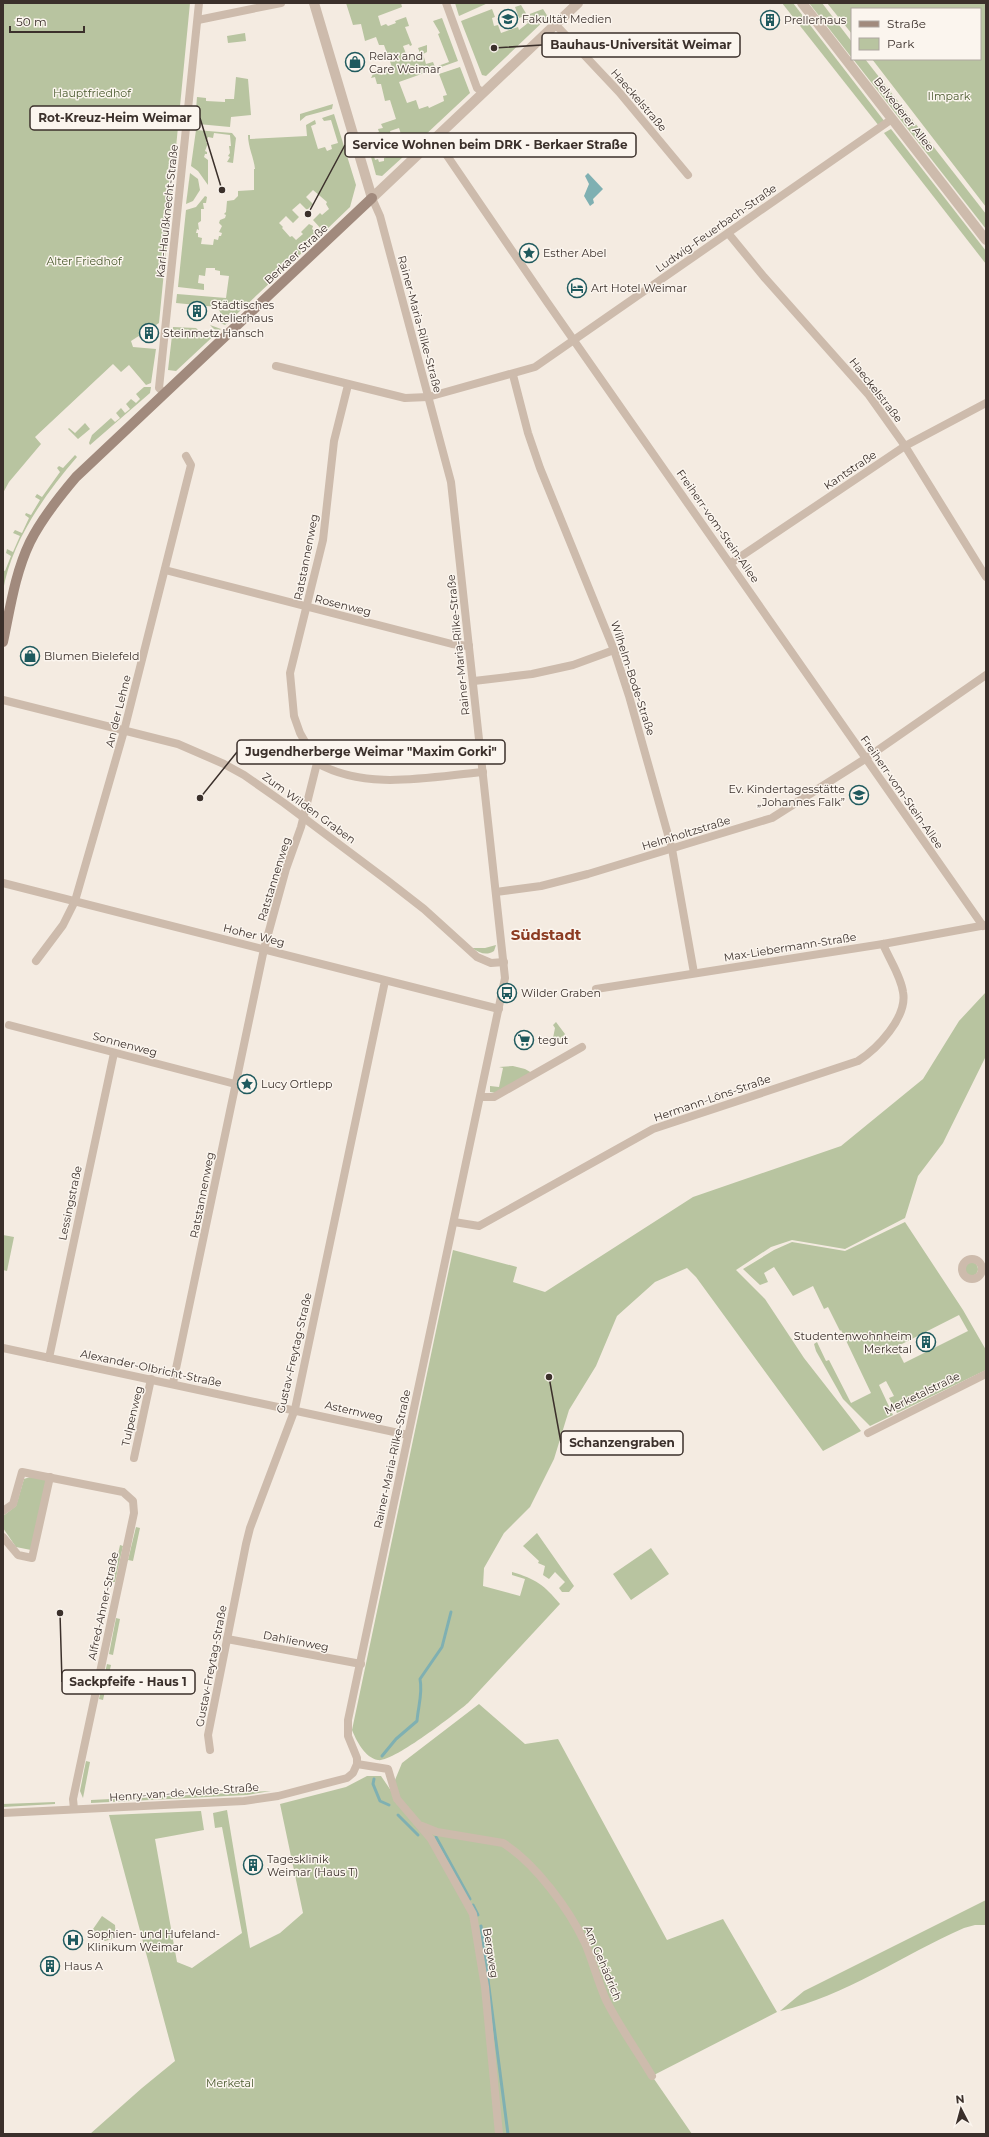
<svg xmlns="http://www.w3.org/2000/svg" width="989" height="2137" viewBox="0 0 989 2137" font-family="Montserrat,sans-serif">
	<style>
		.green { fill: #b8c4a0; fill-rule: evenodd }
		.water { fill: #7fb0b2 }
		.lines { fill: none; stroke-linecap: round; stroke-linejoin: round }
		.stream { stroke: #7fb0b2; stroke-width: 3 }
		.minor { stroke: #cdbbac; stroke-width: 8 }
		.tertiary { stroke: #cdbbac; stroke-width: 10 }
		.secondary { stroke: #a18a7d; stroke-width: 10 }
		.labels { text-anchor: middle; stroke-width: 3; stroke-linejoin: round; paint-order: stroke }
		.poi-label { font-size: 11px; fill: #3b302b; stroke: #fbf5ee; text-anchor: start }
		.park-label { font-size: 11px; fill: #4a5a2e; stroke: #fbf5ee }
		.street-label { font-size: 11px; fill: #3b302b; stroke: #fbf5ee }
		.district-label { font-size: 15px; font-weight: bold; fill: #8c3b22; stroke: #fbf5ee }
		.leader { fill: none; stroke: #3b302b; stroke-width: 1.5 }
		.callout-dot { fill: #3b302b; stroke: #fbf5ee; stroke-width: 1.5 }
		.callout { fill: #fbf5ee; stroke: #3b302b; stroke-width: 1.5 }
		.callout-label { font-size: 12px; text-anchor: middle; font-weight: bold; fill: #3b302b }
	</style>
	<rect width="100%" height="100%" fill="#f4ebe1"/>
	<!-- green -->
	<g class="green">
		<path d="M3,3H190L159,323L131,341L133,347L156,349L151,383L146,385L129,365L121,372L113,364L35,437L41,444L9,482L3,493Z"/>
		<path d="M346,3H401L402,7L378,16L381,26L386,24L388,26L396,23L395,21L406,17L409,26L405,27L412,45L410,46L409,44L403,46L408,59L420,53L418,48L427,45V52L423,54L426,64L433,62L435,67L449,62L438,34L440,33L433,21L442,18L458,61L399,82L407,103L416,100L419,109L428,106L429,108L444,101L443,96L447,95L439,74L460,67L470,93L407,152L399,128L390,131L392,138L367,143L366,138L379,132L378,129L383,128L381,124L396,119L390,100L385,101L381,84H377L375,77L371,78L374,72L379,71L381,75L385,73V69L392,67L384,45H379L376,37L365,41L361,24L353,25Z"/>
		<path d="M455,3H488L459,16Z"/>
		<path d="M782,3H793L885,122L879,126Z"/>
		<path d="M809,3H822L852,42V58Z"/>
		<path d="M827,3H986V207L872,59H980V9H852V34Z"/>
		<path d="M521,5L527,15L543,9L548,17L486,76L482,75L461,21L492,9L495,17L492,18L494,26L498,25L501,33L518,27L519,30L528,23L525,16L519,18L515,7Z"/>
		<path d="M245,33L246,41L228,43L227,36Z"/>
		<path d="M853,59H865L986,214V229Z"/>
		<path d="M236,77L248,79L251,115L231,117L230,127L198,124L195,122L197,97L206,98V101L225,102V99H234Z"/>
		<path d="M333,104L332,109L306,116L300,121V114Z"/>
		<path d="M334,114L356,185L350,207L324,232L313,220L320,213L322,215L329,209L326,204L327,202L313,190L306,197L313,204L307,210L300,203L292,210L299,217L293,223L286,216L279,223L283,227L282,228L290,237L292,236L296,240L303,234L301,232L309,224L313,226L312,229L321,235L225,325L216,321L222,315L217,307L176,303L177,294L226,298L229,276L220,275V271L215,270V268H206L205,276L199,275L198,283L204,284V290L178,287L186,210L196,207L205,196L207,197L206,203H203L204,209H201V221L198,223L199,230L197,229L196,233H198V237L202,238L201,244L213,245L214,239L218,240L219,236H221L222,233L219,232L222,226L219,223L220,220L225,218L226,215L224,214L226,212L227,201L234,200L238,196V191L254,190V169H255C254,158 248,147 248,135H250V139L307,136L306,125L315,120L316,124L311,126L318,149L325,147L327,151L332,149L331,145L338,143L331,120L324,121L322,118Z"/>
		<path d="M891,129L986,251V264L884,133Z"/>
		<path d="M196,130L232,133L236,138L233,163L227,162L230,157L228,156L230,153L229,146H231L230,135L214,133L213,138L208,137L206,143H208L205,151L207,152V154H205L204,157L208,160V185L198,171L191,166Z"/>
		<path d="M371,145L375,160L378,159L379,162L384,161V158L400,152L404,156L382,176L376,175L368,146Z"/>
		<path d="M190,173L198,179L200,190L193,201L186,204Z"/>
		<path d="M210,325L221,329L176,371L168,370L173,327L196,328L207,339L215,330Z"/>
		<path d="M144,387H151L150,393L90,445L89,443L92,435L111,418L115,422L120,418L116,413L121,408L125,413L130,409L126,404L131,399L136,403L140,399L136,394Z"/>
		<path d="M85,423L90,429L78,439L68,429L69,428L75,433Z"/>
		<path d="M75,455L77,457C45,494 11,542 3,591V570L5,571L11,556L6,553L7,549L13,552L20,536L13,533L15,530L22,533L29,518L25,515L26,513L31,515L40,500L35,497L37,494L42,497L60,472L57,468L59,466L63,468Z"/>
		<path d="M496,945L494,951C486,956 480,953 472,948H485Z"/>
		<path d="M986,992V1056L943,1143L918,1176L905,1218L845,1249L792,1240L771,1247L736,1270L765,1299L804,1358L861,1431L823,1451L696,1277L687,1268L655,1282L617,1316L596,1366L569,1410L554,1459L530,1507L504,1533L484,1568L483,1586L520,1596L525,1579L512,1575V1572C536,1579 544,1585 560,1604L468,1703C455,1714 392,1763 378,1760C365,1758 356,1740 352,1730L453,1250L517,1267L513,1282L545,1292L693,1197L841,1146L923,1079L959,1021Z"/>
		<path d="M556,1022L565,1034L561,1039L553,1038L555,1028L553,1025Z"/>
		<path d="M513,1066L525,1069L532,1073L496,1093L490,1092V1086L499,1087L503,1068L499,1067Z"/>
		<path d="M905,1222L963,1310L986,1350V1370L897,1413L889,1398L894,1396L886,1381L879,1385L893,1415L870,1426L843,1399L816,1351L814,1344L817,1342L826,1361L829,1360L851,1403L871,1393L841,1330L840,1331L828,1307L824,1309L813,1286L793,1296L774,1267L764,1273L768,1282L760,1285L743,1269L774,1250L792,1242L845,1251ZM959,1315L968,1331L904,1363L896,1347Z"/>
		<path d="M3,1235L14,1237L7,1271L3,1270Z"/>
		<circle cx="971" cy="1269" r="7"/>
		<path d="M30,1477L46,1480L31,1550L16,1547L3,1528V1516L16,1506L24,1479Z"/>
		<path d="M136,1527L140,1528L133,1561L128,1560Z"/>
		<path d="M537,1533L574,1586L569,1592H562L559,1588L565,1582L555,1572L549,1579L543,1575L545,1566L538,1563L539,1561L523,1546Z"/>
		<path d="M120,1545L123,1546L115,1582H112Z"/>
		<path d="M651,1548L669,1574L631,1600L613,1574Z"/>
		<path d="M116,1618L120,1619L113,1655L109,1654Z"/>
		<path d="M107,1664L111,1665L103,1700L99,1699Z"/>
		<path d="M479,1704L525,1744L558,1739L667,1940L723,1919L777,2012L652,2076L692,2134H90L142,2088L175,2061L109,1815L201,1811L204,1830L155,1839L177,1962L192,1968L242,1933L222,1827L215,1828L213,1813L227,1810L250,1948L280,1933L303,1913L280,1804L346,1787L367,1776H381L396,1798L395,1780L402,1763Z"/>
		<path d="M86,1761L90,1762L83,1798L80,1791Z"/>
		<path d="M271,1791L247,1795L91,1803V1800Z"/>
		<path d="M55,1802V1804L3,1807V1804Z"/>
		<path d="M986,1900V1925H975L964,1928C902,1955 846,1996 780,2011L804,1991Z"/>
		<path d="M102,1916L115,1925L116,1938L105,1941L91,1932Z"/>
	</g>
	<!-- water -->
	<path class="water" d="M588,173L603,189L593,199L594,203L590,206L584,196L589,184L585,176Z"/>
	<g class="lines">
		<!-- stream -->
		<g class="stream">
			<path d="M382,1756L396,1739L417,1721C418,1707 423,1693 420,1679L442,1647L451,1612"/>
			<path d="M374,1779L373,1784L380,1801L389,1805"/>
			<path d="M398,1815L418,1835"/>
			<path d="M436,1837L470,1899"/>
			<path d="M473,1905L478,1915"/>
			<path d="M481,1926L508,2134"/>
		</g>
		<!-- minor -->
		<g class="minor">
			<path d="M446,3L477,88L483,93"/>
			<path d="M198,20L281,3"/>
			<path d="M555,24L619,92L688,175"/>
			<path d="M435,138L547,302L983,926"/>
			<path d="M728,233L764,277L868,394L905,446L986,577"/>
			<path d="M276,366L405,398L428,397L535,367L892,119"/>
			<path d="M513,375L528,433L540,468L614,650L629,696L672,849L694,973"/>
			<path d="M165,394L159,388L199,3"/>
			<path d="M731,563L905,446L986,403"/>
			<path d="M165,570L452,644L469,646"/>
			<path d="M474,681L532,674L573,665L614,650"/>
			<path d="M3,700L178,744L224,764L244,775L284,803L388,881L424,909L477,957L491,963L504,962"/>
			<path d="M317,763C367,791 428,777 483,772"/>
			<path d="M3,883L499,1009"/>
			<path d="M496,892L541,886L588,874L772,818L865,759L986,675"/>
			<path d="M36,961L63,925L75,901L124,731L191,465L186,456"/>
			<path d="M596,989L883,944L986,925"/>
			<path d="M9,1025L235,1084"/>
			<path d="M481,1097H494L582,1047"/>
			<path d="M454,1222L479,1226L653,1129L858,1061C877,1049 908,1017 903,992C901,976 889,959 883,944"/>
			<circle cx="972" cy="1269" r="10"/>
			<path d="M3,1348L408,1435"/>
			<path d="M49,1358L114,1053"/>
			<path d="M173,1383L264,949L286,869L301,827L317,763L300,733L294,716L290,673L323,540L334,441L348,385"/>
			<path d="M868,1433L986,1374"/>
			<path d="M134,1458L151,1379"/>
			<path d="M3,1511L13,1504L22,1472L123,1492L133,1501L134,1513L73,1799L74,1809"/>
			<path d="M3,1537L18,1555L32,1558L50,1477"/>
			<path d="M227,1639L361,1664"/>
			<path d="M210,1750L208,1735L246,1544L250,1528L295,1409L385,981"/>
			<path d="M357,1764L388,1769L397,1799L431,1839L473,1914L485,1987L499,2134"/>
			<path d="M3,1813L244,1801L278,1796L347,1778L353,1773L357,1764V1758L348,1736V1720L505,978L451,482L380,216L372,198"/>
			<path d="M422,1826L437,1832L503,1843C535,1863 569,1909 585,1943C593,1962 598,1982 606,2000C619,2026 637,2051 652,2076"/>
		</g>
		<!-- tertiary -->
		<g class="tertiary">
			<path d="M314,3L372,198L578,3"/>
			<path d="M802,3L986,240"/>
		</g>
		<!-- secondary -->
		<path class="secondary" d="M3,642C10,609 15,573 30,542C42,518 59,497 76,477L372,198"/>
	</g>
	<!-- icons -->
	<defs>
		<symbol id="university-ring" viewBox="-11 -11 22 22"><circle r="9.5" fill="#fbf5ee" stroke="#1f5a5e" stroke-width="1.5"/><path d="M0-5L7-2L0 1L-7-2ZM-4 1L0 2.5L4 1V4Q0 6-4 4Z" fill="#1f5a5e"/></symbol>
		<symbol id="building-ring" viewBox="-11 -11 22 22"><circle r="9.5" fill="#fbf5ee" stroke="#1f5a5e" stroke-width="1.5"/><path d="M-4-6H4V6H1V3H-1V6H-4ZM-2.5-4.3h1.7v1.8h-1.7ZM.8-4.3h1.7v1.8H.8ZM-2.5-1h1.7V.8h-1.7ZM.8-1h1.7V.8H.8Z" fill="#1f5a5e"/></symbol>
		<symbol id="shop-ring" viewBox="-11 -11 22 22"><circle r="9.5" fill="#fbf5ee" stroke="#1f5a5e" stroke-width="1.5"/><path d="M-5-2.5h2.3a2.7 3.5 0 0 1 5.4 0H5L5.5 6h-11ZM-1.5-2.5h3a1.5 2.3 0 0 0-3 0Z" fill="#1f5a5e"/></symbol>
		<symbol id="sight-ring" viewBox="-11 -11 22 22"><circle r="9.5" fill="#fbf5ee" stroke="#1f5a5e" stroke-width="1.5"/><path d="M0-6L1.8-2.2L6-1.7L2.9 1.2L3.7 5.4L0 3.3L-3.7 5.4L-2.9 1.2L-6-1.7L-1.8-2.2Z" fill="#1f5a5e"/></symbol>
		<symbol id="hotel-ring" viewBox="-11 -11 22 22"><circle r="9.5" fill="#fbf5ee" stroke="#1f5a5e" stroke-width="1.5"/><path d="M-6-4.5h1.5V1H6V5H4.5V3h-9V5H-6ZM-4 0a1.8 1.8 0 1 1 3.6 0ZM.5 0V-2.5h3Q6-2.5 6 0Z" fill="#1f5a5e"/></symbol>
		<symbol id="school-ring" viewBox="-11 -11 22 22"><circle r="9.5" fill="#fbf5ee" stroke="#1f5a5e" stroke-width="1.5"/><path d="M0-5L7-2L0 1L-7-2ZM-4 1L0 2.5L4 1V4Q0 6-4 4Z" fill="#1f5a5e"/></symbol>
		<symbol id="bus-ring" viewBox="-11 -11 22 22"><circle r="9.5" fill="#fbf5ee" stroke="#1f5a5e" stroke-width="1.5"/><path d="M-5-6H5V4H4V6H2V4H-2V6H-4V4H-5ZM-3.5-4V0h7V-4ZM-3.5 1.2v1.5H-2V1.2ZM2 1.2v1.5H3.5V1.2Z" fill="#1f5a5e"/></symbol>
		<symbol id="supermarket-ring" viewBox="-11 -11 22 22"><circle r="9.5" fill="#fbf5ee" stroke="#1f5a5e" stroke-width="1.5"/><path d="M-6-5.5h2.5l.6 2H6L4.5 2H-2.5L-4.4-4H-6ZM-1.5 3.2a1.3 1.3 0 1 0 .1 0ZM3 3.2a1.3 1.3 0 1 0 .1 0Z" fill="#1f5a5e"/></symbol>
		<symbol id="hospital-ring" viewBox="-11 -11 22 22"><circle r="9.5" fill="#fbf5ee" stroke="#1f5a5e" stroke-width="1.5"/><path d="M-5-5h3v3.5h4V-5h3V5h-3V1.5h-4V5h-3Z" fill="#1f5a5e"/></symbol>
	</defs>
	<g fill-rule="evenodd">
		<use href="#university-ring" x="497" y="8" width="22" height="22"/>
		<use href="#building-ring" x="759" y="9" width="22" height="22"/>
		<use href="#shop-ring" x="344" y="51" width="22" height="22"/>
		<use href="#sight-ring" x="518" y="242" width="22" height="22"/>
		<use href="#hotel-ring" x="566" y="277" width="22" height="22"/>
		<use href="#building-ring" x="186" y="300" width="22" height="22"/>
		<use href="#building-ring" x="138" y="322" width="22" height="22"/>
		<use href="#shop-ring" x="19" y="645" width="22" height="22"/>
		<use href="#school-ring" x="848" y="784" width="22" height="22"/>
		<use href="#bus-ring" x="496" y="982" width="22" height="22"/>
		<use href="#supermarket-ring" x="513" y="1029" width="22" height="22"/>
		<use href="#sight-ring" x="236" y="1073" width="22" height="22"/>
		<use href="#building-ring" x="915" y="1331" width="22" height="22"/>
		<use href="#building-ring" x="242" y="1854" width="22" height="22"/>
		<use href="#hospital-ring" x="62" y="1929" width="22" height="22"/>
		<use href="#building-ring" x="39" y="1955" width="22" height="22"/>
	</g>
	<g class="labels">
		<!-- poi labels -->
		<g class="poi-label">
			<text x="522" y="23">Fakultät Medien</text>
			<text x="784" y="24">Prellerhaus</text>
			<text x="369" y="60">Relax and<tspan x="369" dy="13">Care Weimar</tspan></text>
			<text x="543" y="257">Esther Abel</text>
			<text x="591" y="292">Art Hotel Weimar</text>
			<text x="211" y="309">Städtisches<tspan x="211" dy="13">Atelierhaus</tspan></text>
			<text x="163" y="337">Steinmetz Hansch</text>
			<text x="44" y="660">Blumen Bielefeld</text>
			<text x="845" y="793" text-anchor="end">Ev. Kindertagesstätte<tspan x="845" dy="13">„Johannes Falk”</tspan></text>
			<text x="521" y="997">Wilder Graben</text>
			<text x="538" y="1044">tegut</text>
			<text x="261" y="1088">Lucy Ortlepp</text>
			<text x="912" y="1340" text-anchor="end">Studentenwohnheim<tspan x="912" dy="13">Merketal</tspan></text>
			<text x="267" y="1863">Tagesklinik<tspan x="267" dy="13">Weimar (Haus T)</tspan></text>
			<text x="87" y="1938">Sophien- und Hufeland-<tspan x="87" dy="13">Klinikum Weimar</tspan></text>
			<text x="64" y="1970">Haus A</text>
		</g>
		<!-- park labels -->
		<g class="park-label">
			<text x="92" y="97">Hauptfriedhof</text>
			<text x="949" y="100">Ilmpark</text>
			<text x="84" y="265">Alter Friedhof</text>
			<text x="230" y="2087">Merketal</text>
		</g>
		<!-- street labels -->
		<g class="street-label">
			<text transform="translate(639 100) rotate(49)" y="4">Haeckelstraße</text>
			<text transform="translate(904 114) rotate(52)" y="4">Belvederer Allee</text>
			<text transform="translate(167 211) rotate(-84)" y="4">Karl-Haußknecht-Straße</text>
			<text transform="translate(716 228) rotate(-35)" y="4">Ludwig-Feuerbach-Straße</text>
			<text transform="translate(296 254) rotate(-43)" y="4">Berkaer Straße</text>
			<text transform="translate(420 324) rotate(75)" y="4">Rainer-Maria-Rilke-Straße</text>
			<text transform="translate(876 390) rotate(52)" y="4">Haeckelstraße</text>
			<text transform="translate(850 470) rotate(-34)" y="4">Kantstraße</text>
			<text transform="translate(718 526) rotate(55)" y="4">Freiherr-vom-Stein-Allee</text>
			<text transform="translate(306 557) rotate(-79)" y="4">Ratstannenweg</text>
			<text transform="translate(343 605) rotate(14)" y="4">Rosenweg</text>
			<text transform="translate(458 645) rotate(-96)" y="4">Rainer-Maria-Rilke-Straße</text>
			<text transform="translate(633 678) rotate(72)" y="4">Wilhelm-Bode-Straße</text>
			<text transform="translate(118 711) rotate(-76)" y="4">An der Lehne</text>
			<text transform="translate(902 792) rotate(55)" y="4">Freiherr-vom-Stein-Allee</text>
			<text transform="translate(309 808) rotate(36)" y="4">Zum Wilden Graben</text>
			<text transform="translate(686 833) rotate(-17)" y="4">Helmholtzstraße</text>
			<text transform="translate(274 879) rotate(-73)" y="4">Ratstannenweg</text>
			<text transform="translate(254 935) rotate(14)" y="4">Hoher Weg</text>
			<text transform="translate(790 947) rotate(-9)" y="4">Max-Liebermann-Straße</text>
			<text transform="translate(125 1044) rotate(15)" y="4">Sonnenweg</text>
			<text transform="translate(712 1098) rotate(-19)" y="4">Hermann-Löns-Straße</text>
			<text transform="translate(202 1195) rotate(-79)" y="4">Ratstannenweg</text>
			<text transform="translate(70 1203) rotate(-78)" y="4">Lessingstraße</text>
			<text transform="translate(294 1353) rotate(-77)" y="4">Gustav-Freytag-Straße</text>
			<text transform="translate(151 1368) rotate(12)" y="4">Alexander-Olbricht-Straße</text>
			<text transform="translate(922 1393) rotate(-26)" y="4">Merketalstraße</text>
			<text transform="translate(354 1411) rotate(13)" y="4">Asternweg</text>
			<text transform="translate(132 1416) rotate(-77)" y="4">Tulpenweg</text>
			<text transform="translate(392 1459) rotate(-78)" y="4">Rainer-Maria-Rilke-Straße</text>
			<text transform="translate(103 1606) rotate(-78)" y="4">Alfred-Ahner-Straße</text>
			<text transform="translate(296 1641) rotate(11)" y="4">Dahlienweg</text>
			<text transform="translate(211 1666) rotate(-79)" y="4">Gustav-Freytag-Straße</text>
			<text transform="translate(184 1792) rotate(-4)" y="4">Henry-van-de-Velde-Straße</text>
			<text transform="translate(491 1953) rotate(81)" y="4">Bergweg</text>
			<text transform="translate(603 1963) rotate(67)" y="4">Am Gehädrich</text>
		</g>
		<!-- district labels -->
		<g class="district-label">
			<text x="546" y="940">Südstadt</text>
		</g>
	</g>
	<!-- callouts -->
	<path class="leader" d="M494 48L542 45M222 190L200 118M308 214L345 145M200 798L237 752M549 1377L561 1443M60 1613L62 1682"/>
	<g class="callout-dot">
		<circle cx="494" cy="48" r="4"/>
		<circle cx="222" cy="190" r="4"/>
		<circle cx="308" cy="214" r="4"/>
		<circle cx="200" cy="798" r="4"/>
		<circle cx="549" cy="1377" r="4"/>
		<circle cx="60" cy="1613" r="4"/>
	</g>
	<g class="callout">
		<rect x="542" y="33" width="198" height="24" rx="4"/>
		<rect x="30" y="106" width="170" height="24" rx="4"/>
		<rect x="345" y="133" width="291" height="24" rx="4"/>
		<rect x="237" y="740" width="268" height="24" rx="4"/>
		<rect x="561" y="1431" width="122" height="24" rx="4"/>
		<rect x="62" y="1670" width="133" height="24" rx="4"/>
	</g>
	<g class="callout-label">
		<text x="641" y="49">Bauhaus-Universität Weimar</text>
		<text x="115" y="122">Rot-Kreuz-Heim Weimar</text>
		<text x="490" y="149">Service Wohnen beim DRK - Berkaer Straße</text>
		<text x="371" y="756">Jugendherberge Weimar "Maxim Gorki"</text>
		<text x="622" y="1447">Schanzengraben</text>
		<text x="128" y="1686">Sackpfeife - Haus 1</text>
	</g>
	<!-- border -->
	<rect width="989" height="2137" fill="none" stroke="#3b302b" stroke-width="8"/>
	<!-- legend -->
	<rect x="851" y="8" width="130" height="52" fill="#fbf5ee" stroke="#aea6a0"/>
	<rect x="859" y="21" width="20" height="6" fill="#a18a7d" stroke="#aea6a0"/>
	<text x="887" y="28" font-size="12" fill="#3b302b">Straße</text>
	<rect x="859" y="38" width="20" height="12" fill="#b8c4a0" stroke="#aea6a0"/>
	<text x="887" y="48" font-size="12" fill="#3b302b">Park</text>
	<!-- north arrow -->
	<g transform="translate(961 2109) rotate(354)" stroke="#fbf5ee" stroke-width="3" paint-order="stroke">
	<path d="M0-3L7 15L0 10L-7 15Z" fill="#3b302b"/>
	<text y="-6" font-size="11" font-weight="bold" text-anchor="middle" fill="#3b302b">N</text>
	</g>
	<!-- scale -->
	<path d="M10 26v6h74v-6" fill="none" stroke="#3b302b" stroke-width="2"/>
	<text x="16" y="26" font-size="12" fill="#3b302b" stroke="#fbf5ee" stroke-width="3" paint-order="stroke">50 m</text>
</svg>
